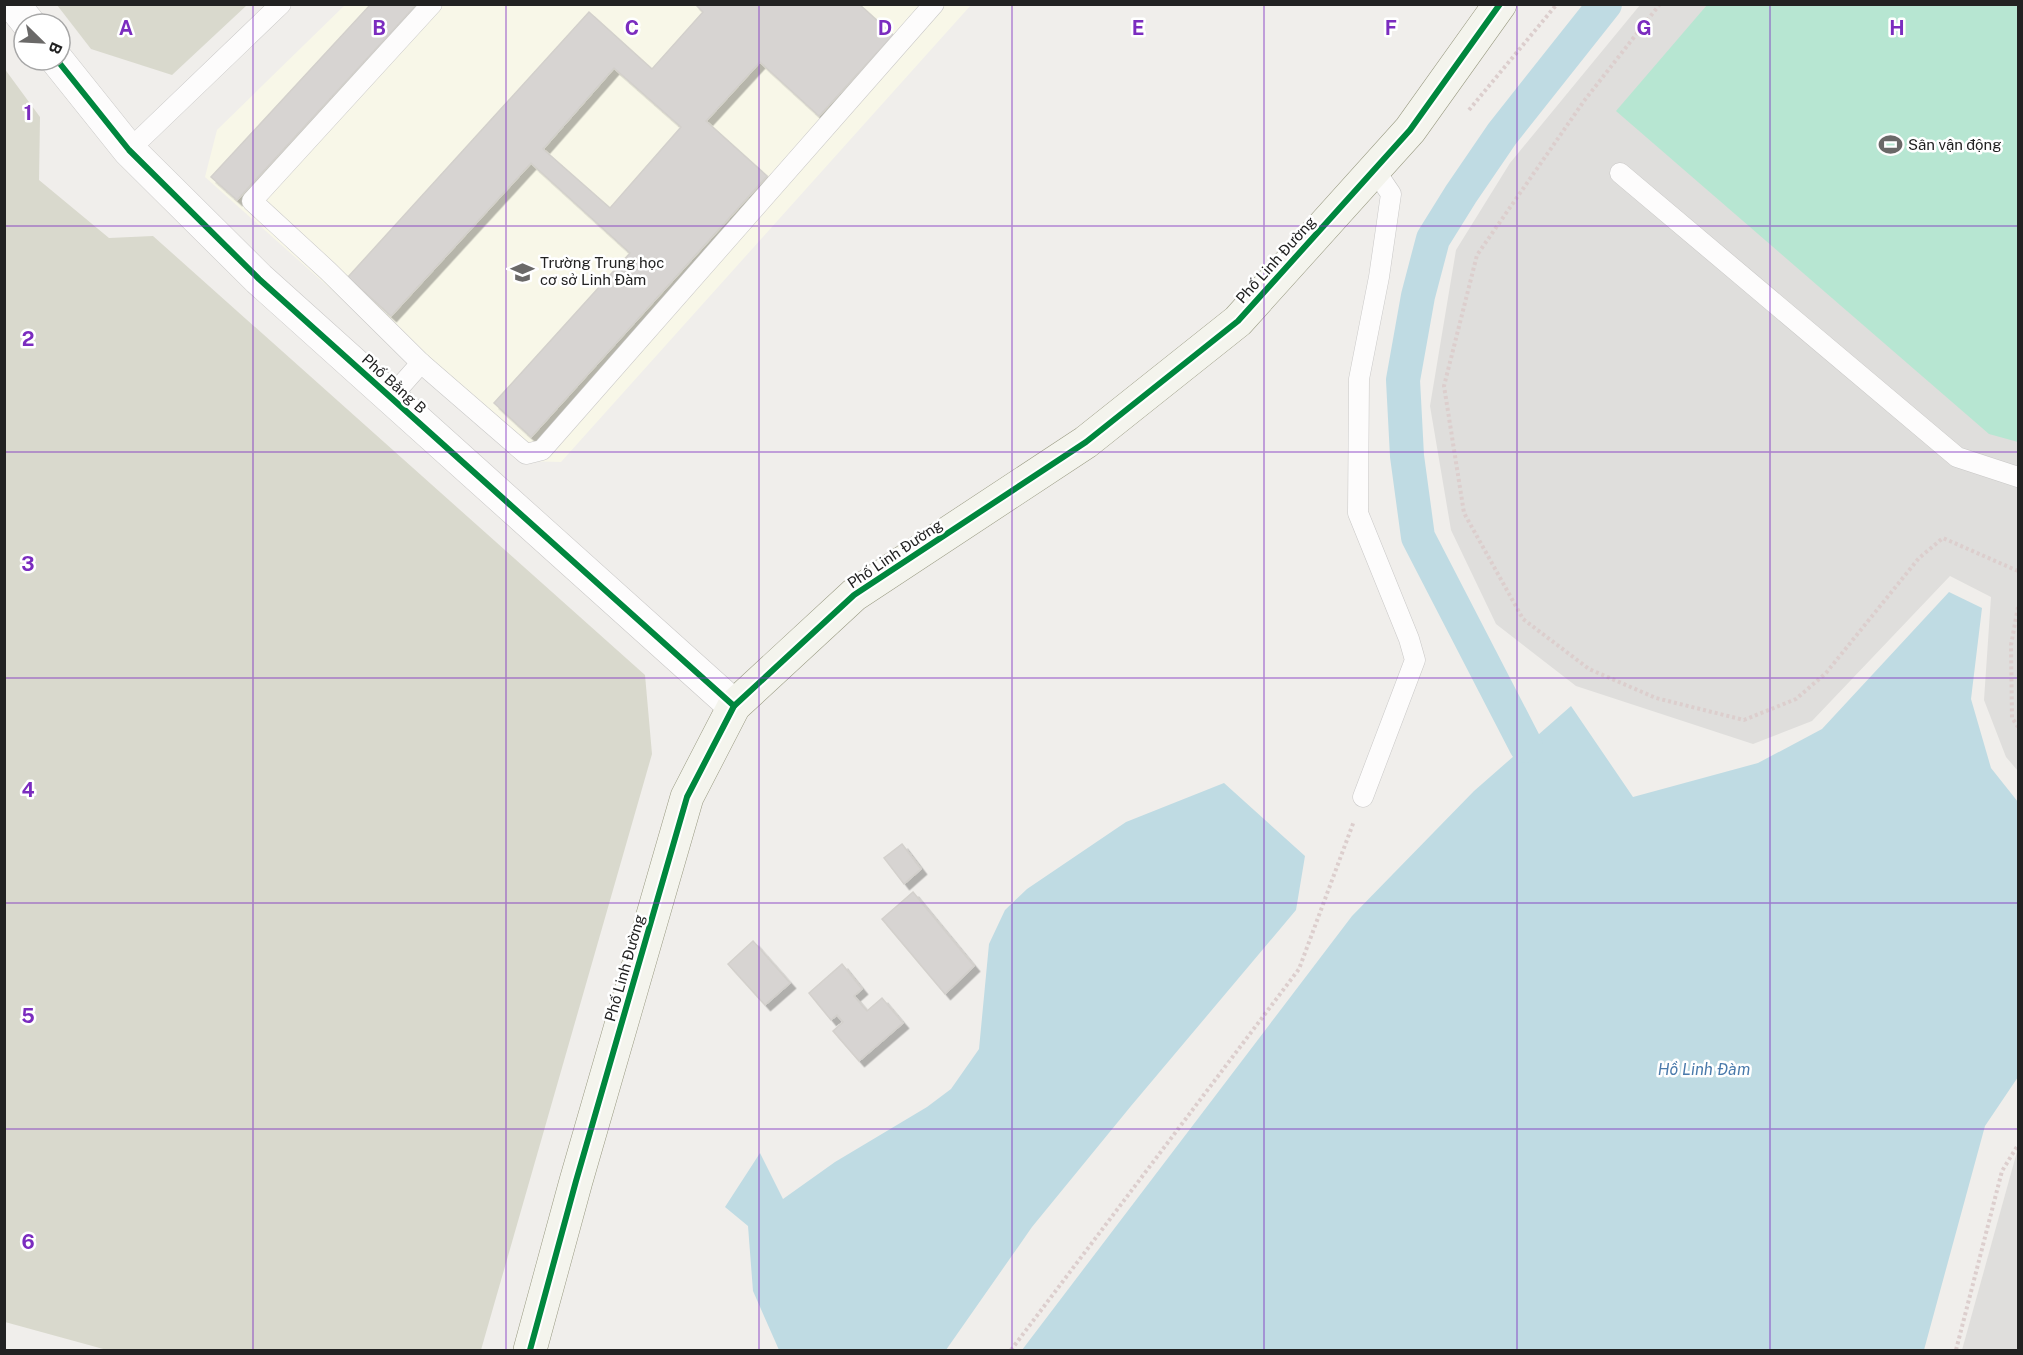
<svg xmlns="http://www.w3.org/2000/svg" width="2023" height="1355" viewBox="0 0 2023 1355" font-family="'Public Sans',sans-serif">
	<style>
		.residential { fill: #dfdedc }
		.education { fill: #f8f7e8 }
		.construction { fill: #d9d9cd }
		.pitch { fill: #b7e6d2 }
		.water { fill: #bfdbe3 }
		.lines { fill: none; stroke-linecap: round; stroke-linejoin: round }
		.canal { stroke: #bfdbe3; stroke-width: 34 }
		.building { fill: #d7d4d2; stroke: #d3d0cc; stroke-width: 1.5; fill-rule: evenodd; filter: url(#shadow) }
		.lane-casing { stroke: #c9c8c7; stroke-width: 21 }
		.street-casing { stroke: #c9c8c7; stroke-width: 34 }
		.secondary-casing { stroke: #999a82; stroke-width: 34 }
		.path { stroke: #dccecd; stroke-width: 4; stroke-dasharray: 3 3; stroke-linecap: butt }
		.lane { stroke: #fdfcfc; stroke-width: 20 }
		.street { stroke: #fdfcfc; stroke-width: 33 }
		.secondary { stroke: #f4f4ed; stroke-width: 33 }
		.cycleway-casing { stroke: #fff; stroke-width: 10 }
		.cycleway { stroke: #00873e; stroke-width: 6 }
		.grid { fill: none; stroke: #7b2cbf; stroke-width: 1.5; stroke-opacity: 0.55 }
		.labels { text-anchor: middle; stroke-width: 5; stroke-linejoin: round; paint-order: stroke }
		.poi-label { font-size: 15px; fill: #222; stroke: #fff; text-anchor: start }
		.street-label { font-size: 15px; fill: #222; stroke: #fff }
		.water-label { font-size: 16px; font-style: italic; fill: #4a7aab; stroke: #fff }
		.grid-label { font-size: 20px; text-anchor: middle; font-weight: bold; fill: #7b2cbf; stroke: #fff; stroke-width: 5; stroke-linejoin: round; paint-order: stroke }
	</style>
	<defs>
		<filter id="shadow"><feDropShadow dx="5.5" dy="5.5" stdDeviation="0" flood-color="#0004"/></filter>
	</defs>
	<rect width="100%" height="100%" fill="#f0eeeb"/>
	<!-- residential -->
	<g class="residential">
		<path d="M1640,5H2018V771L2006,757L1984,700L1991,597L1950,576L1812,721L1753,744L1576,686L1496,624L1451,530L1430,406L1456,250L1510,163Z"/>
		<path d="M2018,1148V1350H1962Z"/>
	</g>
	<!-- education -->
	<path class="education" d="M345,5H971L561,462L524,461L205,177L217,130Z"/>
	<!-- construction -->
	<g class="construction">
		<path d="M57,5H247L172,75L91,49Z"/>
		<path d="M4,68L40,117L39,180L109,238L153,236L645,675L652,754L481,1350H107L5,1322Z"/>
	</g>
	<!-- pitch -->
	<path class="pitch" d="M1707,5H2018V442L1989,434L1616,111Z"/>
	<!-- water -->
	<g class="water">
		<path d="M1949,592L1982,608L1971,699L1991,768L2018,802V1077L1985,1126L1924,1350H1022L1352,916L1474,791L1571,706L1633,797L1758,763L1822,729Z"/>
		<path d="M1224,783L1305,856L1296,910L1131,1106L1032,1227L946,1350H779L753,1291L748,1226L725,1207L760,1153L783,1199L835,1162L927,1107L951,1089L979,1049L989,944L1005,910L1027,889L1126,822Z"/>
	</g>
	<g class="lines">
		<!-- canal -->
		<path class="canal" d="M1526,746L1418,537L1407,456L1403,380L1418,296L1433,239L1461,194L1502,134L1605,4"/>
	</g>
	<!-- building -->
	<g class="building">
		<path d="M371,4H417L237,200L211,177Z"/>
		<path d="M859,4L893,35L819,116L760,62L706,121L767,176L531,437L494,403L630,253L531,163L391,316L348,277L589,12L652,69L703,12L695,4ZM614,68L681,127L610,208L543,149Z"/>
		<path d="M902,844L921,869L904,884L884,858Z"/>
		<path d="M913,892L974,966L945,994L882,919Z"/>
		<path d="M753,941L790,983L765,1005L728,964Z"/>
		<path d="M842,964L862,989L854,996L867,1011L882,998L903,1023L859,1061L833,1031L843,1022L837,1015L831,1020L809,993Z"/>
	</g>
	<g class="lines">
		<defs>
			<g id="lane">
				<path d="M129,150L281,4"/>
				<path d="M1620,173L1957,457L2018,477"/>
				<path d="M421,363L526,454L542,450L934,4"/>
				<path d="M391,397L421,363L328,271L252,201L432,4"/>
				<path d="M1363,797L1415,660L1409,639L1358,513L1359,379L1379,277L1391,194L1374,169"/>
			</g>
			<g id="street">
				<path d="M13,4L29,24"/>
				<path d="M57,60L129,150L259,279L734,706"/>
			</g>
			<path id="secondary" d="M530,1350L576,1181L687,797L734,706L854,595L1086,442L1238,321L1410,130L1500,4"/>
		</defs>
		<!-- lane casing -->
		<use href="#lane" class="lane-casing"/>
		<!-- street casing -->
		<use href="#street" class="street-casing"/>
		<!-- secondary casing -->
		<use href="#secondary" class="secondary-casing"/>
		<!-- path -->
		<g class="path">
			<path d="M1660,4L1584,101L1477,255L1444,386L1464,513L1523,619L1589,669L1656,698L1744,720L1796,699L1826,673L1919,558L1943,538L2018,571"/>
			<path d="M1469,110L1557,4"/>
			<path d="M2018,607L2011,645L2012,718L2018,727"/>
			<path d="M1011,1350L1299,969L1354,821"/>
			<path d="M1956,1350L2002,1171L2018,1145"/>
		</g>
		<!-- lane -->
		<use href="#lane" class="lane"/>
		<!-- street -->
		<use href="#street" class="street"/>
		<!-- secondary -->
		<use href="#secondary" class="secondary"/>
		<defs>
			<g id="cycleway">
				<path d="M57,60L129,150L259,279L734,706"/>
				<path d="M530,1350L576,1181L687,797L734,706L854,595L1086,442L1238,321L1410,130L1500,4"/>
			</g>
		</defs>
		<!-- cycleway casing -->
		<use href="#cycleway" class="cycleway-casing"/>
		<!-- cycleway -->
		<use href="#cycleway" class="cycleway"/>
	</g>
	<!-- grid -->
	<path class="grid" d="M253,4V1350M506,4V1350M759,4V1350M1012,4V1350M1264,4V1350M1517,4V1350M1770,4V1350M4,226H2018M4,452H2018M4,678H2018M4,903H2018M4,1129H2018"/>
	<!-- icons -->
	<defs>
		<symbol id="stadium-bare" viewBox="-9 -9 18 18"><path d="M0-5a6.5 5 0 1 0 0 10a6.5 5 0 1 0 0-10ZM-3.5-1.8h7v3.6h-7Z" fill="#6a6968" stroke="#fff" stroke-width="2.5" paint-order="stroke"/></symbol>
		<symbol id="school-bare" viewBox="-9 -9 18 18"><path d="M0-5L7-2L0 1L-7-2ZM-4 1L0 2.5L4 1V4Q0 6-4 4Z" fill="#6a6968" stroke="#fff" stroke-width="2.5" paint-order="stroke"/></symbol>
	</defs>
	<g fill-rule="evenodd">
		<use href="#stadium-bare" x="1874" y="128" width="33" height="33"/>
		<use href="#school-bare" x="506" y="256" width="33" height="33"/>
	</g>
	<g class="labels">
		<!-- poi labels -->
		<g class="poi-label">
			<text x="1908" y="150">Sân vận động</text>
			<text x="540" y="268">Trường Trung học<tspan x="540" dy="17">cơ sở Linh Đàm</tspan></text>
		</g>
		<!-- street labels -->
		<g class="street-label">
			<text transform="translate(1276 260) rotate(-48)" y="5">Phố Linh Đường</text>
			<text transform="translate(394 384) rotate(42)" y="5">Phố Bằng B</text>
			<text transform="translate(895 554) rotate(-34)" y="5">Phố Linh Đường</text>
			<text transform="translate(625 968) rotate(-74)" y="5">Phố Linh Đường</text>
		</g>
		<!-- water labels -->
		<g class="water-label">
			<text x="1704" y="1075">Hồ Linh Đàm</text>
		</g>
	</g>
	<g class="grid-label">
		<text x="126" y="35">A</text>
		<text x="379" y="35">B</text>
		<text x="632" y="35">C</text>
		<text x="885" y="35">D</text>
		<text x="1138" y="35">E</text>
		<text x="1391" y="35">F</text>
		<text x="1644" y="35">G</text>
		<text x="1897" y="35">H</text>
		<text x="28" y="120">1</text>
		<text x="28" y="346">2</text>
		<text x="28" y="571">3</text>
		<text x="28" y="797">4</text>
		<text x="28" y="1023">5</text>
		<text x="28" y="1249">6</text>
	</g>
	<!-- border -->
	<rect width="2023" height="1355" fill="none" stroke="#222222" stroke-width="12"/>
	<!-- north arrow -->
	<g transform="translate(42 42) rotate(114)"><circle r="28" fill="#ffffff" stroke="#a7a7a7" stroke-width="1.5"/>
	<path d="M0-4.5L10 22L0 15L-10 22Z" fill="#6a6968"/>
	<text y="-9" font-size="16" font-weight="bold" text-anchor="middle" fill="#222222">B</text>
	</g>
</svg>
